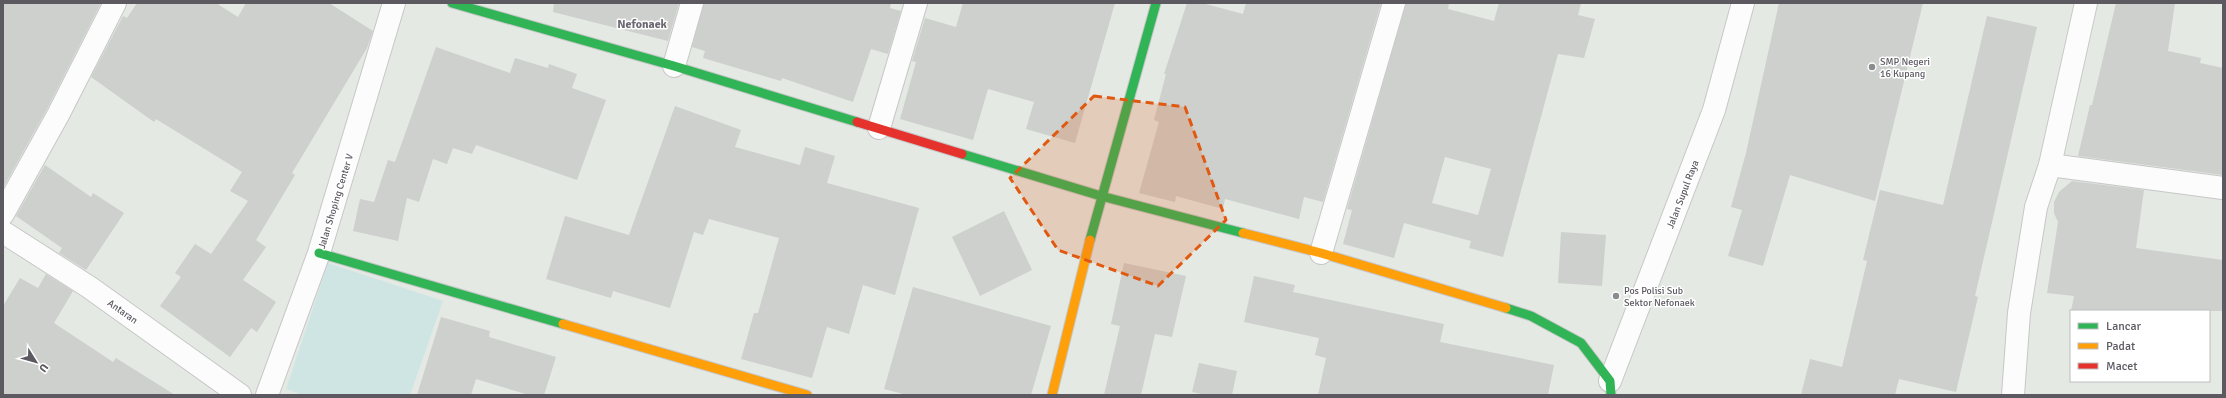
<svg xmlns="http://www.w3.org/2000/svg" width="2226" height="398" viewBox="0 0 2226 398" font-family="Signika,sans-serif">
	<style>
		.green { fill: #cfe5e3 }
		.building { fill: #cdd0cd; fill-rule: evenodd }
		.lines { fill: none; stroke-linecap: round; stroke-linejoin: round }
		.street-casing { stroke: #c7c7c7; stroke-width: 24 }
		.fast-casing { stroke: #c5c6c7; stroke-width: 11 }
		.slow-casing { stroke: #c5c6c7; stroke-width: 11 }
		.jam-casing { stroke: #c5c6c7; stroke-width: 11 }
		.street { stroke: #fbfcfb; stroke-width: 22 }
		.fast { stroke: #30b455; stroke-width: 9 }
		.slow { stroke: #ff9f0a; stroke-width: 9 }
		.jam { stroke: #e5322d; stroke-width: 9 }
		.marked { fill: #e15910; fill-opacity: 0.2; stroke: #e15910; stroke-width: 3; stroke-dasharray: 8 5; stroke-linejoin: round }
		.poi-dot { fill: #8c8b8f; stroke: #fff; stroke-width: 1.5 }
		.labels { text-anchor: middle; stroke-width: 3; stroke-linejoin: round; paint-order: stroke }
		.poi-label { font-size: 10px; fill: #5d5961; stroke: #fff; text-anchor: start }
		.street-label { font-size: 10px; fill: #5d5961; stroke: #fff }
		.quarter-label { font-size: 12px; font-weight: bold; fill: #6e6a73; stroke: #fff }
	</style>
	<rect width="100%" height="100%" fill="#e4e9e4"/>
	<!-- green -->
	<path class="green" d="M328,263L443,301L410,395H303L286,389Z"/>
	<!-- building -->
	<g class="building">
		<path d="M3,3H101L47,109L3,188Z"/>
		<path d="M137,3H216L238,17L246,3H329L373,31L367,48L292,173L295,175L256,240L266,247L243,280L276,302L257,332L251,328L230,357L160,306L181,277L175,273L195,244L211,254L248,201L230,191L242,172L156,119L154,122L91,77L123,16L127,18Z"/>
		<path d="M554,3H679L668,41L553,12Z"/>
		<path d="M704,3H891L890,8L901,11L888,54L871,49L853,102L782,78L781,81L703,58L705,51L692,47Z"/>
		<path d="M963,3H1115L1075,143L1026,129L1034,102L988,89L973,140L900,119L916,62L912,61L925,18L956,27Z"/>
		<path d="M1187,3H1202L1243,14L1246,3H1381L1323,202L1304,197L1299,219L1225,199L1223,209L1176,196L1175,202L1139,193L1159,122L1154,120L1166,74H1164Z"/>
		<path d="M1406,3H1449L1448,9L1494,21L1499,3H1581L1578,15L1595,19L1584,58L1558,54L1503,257L1469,248L1471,241L1404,223L1394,258L1343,244L1352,210L1347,209ZM1445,157L1491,169L1478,215L1432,203Z"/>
		<path d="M1779,3H1923L1875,201L1790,175L1763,266L1728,256L1742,210L1731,207L1746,153Z"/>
		<path d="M2116,3H2175L2168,51L2201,58L2200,63L2223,68V175L2078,156L2090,105H2092Z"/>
		<path d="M1987,16L2037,27L1975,296L1978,297L1956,392L1899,379L1895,395H1801L1810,359L1842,367L1867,261L1863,260L1880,190L1943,205Z"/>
		<path d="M436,47L510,73L515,58L548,68L549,64L577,74L572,88L606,100L577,180L476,145L472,154L453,148L447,164L433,159L419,202L407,198L398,241L353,231L360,199L374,202L388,160L395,162Z"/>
		<path d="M675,106L741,130L735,147L800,165L805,147L835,156L827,183L919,208L895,295L863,285L849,334L827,327L812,378L741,359L754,313H758L779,238L709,219L703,235L694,232L670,308L613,291L611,298L546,279L565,216L629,235Z"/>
		<path d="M45,165L91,197L93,193L124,213L86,270L59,253L62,248L16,216Z"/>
		<path d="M2072,181L2144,190L2136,248L2223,260V311H2071L2074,296L2047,293L2058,222L2054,213V202L2059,192Z"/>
		<path d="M1004,211L1032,270L980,296L952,237Z"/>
		<path d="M1561,232L1606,235L1602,286L1558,283Z"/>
		<path d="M1124,263L1186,276L1172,337L1155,334L1141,395H1104L1120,326L1111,324Z"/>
		<path d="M46,274L73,291L54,323L113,362L116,358L175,395H3V306L20,278L38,288Z"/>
		<path d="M1254,276L1295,285L1293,292L1444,324L1440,342L1554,365L1548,395H1318L1326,358L1315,355L1319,338L1244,322Z"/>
		<path d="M913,287L1051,326L1031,395H907L884,389Z"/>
		<path d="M441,317L490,331L489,337L556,357L544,395H529L476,379L471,395H417Z"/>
		<path d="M1199,363L1237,371L1232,395H1206L1192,392Z"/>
	</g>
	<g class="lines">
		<defs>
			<g id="street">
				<path d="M674,66L692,3"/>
				<path d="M879,128L916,3"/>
				<path d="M2050,165L2223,188"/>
				<path d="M3,214L58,115L115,3"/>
				<path d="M3,232L89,287L240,395"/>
				<path d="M1321,253L1394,3"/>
				<path d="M1610,381L1714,110L1743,3"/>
				<path d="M267,395L319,253L394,3"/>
				<path d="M2013,395L2019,313L2036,207L2050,165L2086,3"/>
			</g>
			<g id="fast">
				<path d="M452,3L674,66L857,122"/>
				<path d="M962,154L1101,196L1243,233"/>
				<path d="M1090,240L1156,3"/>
				<path d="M319,253L563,324"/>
				<path d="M1506,308L1531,316L1581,343L1610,381L1611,395"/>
			</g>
			<g id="slow">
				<path d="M1243,233L1321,253L1506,308"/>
				<path d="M563,324L807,395"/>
				<path d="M1052,395L1090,240"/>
			</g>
			<path id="jam" d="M857,122L962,154"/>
		</defs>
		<!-- street casing -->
		<use href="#street" class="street-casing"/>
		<!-- fast casing -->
		<use href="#fast" class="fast-casing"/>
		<!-- slow casing -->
		<use href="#slow" class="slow-casing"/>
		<!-- jam casing -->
		<use href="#jam" class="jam-casing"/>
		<!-- street -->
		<use href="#street" class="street"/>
		<!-- fast -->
		<use href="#fast" class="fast"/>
		<!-- slow -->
		<use href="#slow" class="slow"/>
		<!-- jam -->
		<use href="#jam" class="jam"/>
	</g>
	<!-- marked area -->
	<path class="marked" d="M1094,96L1185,107L1226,220L1158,286L1058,250L1010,178Z"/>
	<!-- markers -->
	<g class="poi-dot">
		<circle cx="1872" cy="67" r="4"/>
		<circle cx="1616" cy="296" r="4"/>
	</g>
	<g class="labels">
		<!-- poi labels -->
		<g class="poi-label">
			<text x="1880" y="65">SMP Negeri<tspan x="1880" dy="12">16 Kupang</tspan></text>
			<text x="1624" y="294">Pos Polisi Sub<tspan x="1624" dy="12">Sektor Nefonaek</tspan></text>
		</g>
		<!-- street labels -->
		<g class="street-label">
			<text transform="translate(1682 194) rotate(-69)" y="4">Jalan Supul Raya</text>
			<text transform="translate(335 201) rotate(-73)" y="4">Jalan Shoping Center V</text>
			<text transform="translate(123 311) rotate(35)" y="4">Antaran</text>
		</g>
		<!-- quarter labels -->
		<g class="quarter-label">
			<text x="642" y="28">Nefonaek</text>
		</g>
	</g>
	<!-- border -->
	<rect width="2226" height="398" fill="none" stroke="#5d5961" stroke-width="8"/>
	<!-- legend -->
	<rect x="2070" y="310" width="140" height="72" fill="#ffffff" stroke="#bebdc0"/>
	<rect x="2078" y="323" width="20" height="6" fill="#30b455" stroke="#bebdc0"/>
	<text x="2106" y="330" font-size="12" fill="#5d5961">Lancar</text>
	<rect x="2078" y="343" width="20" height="6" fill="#ff9f0a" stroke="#bebdc0"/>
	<text x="2106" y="350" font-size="12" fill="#5d5961">Padat</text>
	<rect x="2078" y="363" width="20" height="6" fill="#e5322d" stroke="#bebdc0"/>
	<text x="2106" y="370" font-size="12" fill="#5d5961">Macet</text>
	<!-- north arrow -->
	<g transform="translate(36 362) rotate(127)" stroke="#ffffff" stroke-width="3" paint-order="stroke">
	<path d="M0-3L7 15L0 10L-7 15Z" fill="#5d5961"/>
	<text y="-6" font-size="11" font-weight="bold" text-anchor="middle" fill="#5d5961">U</text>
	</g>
</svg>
